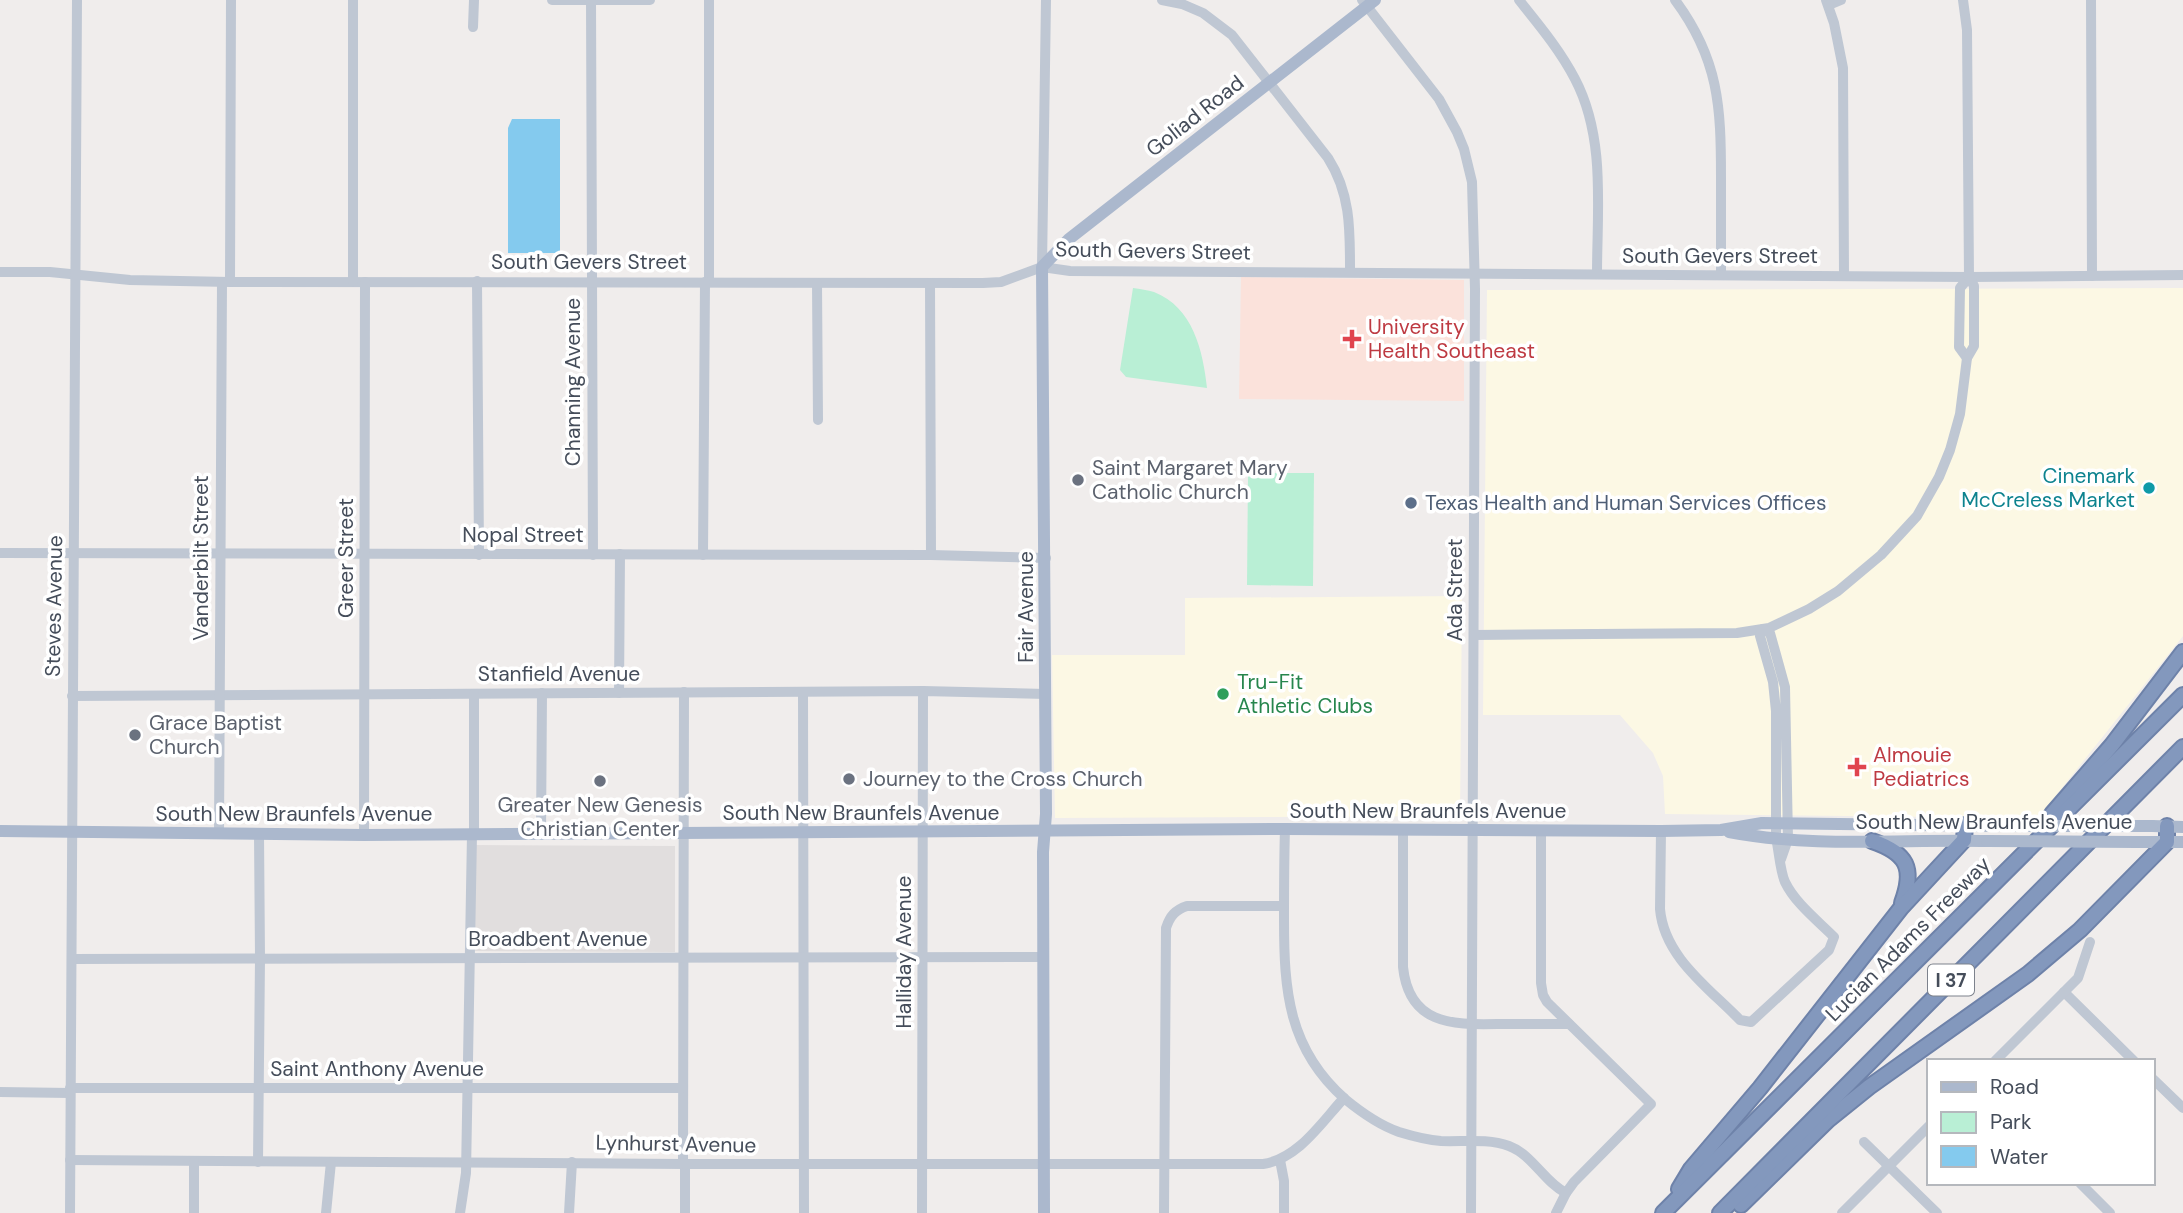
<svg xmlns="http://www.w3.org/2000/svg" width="2183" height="1213" viewBox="0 0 2183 1213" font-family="'DM Sans',sans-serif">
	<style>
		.commercial { fill: #fcf8e4 }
		.education { fill: #e1dede }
		.medical { fill: #fbe2db }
		.green { fill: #b9efd5 }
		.water { fill: #84caee }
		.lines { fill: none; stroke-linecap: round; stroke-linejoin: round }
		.highway-casing { stroke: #6e82a9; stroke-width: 18 }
		.minor { stroke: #bfc7d3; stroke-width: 10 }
		.major { stroke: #abb8cd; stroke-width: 12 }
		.highway { stroke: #8398bd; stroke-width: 14 }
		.major-bridge { stroke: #abb8cd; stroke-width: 12 }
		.health-dot { fill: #e0444e; stroke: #fff; stroke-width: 2.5 }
		.worship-dot { fill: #6b7280; stroke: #fff; stroke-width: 2.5 }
		.culture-dot { fill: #0f9aa8; stroke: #fff; stroke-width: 2.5 }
		.service-dot { fill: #5c6f8a; stroke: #fff; stroke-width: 2.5 }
		.leisure-dot { fill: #2e9e5b; stroke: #fff; stroke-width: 2.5 }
		.labels { text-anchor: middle; stroke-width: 7; stroke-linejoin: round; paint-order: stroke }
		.shield { fill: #fff; stroke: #7d828c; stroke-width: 2 }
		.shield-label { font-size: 19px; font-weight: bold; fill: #454d5a }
		.street-label { font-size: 21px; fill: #454d5a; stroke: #fff }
		.health-label { font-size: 21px; fill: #be3a42; stroke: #fff; text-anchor: start }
		.worship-label { font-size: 21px; fill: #5b616d; stroke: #fff; text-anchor: start }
		.culture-label { font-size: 21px; fill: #0d838f; stroke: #fff; text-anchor: end }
		.service-label { font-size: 21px; fill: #4e5e75; stroke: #fff; text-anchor: start }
		.leisure-label { font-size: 21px; fill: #27864d; stroke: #fff; text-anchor: start }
	</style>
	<rect width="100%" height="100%" fill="#f0edec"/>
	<!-- commercial -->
	<g class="commercial">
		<path d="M2183,288V636L2038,818L1665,814L1663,776L1653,753L1620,715H1483L1487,290Z"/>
		<path d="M1462,596L1460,816L1055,818L1052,655H1185V598Z"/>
	</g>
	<!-- education -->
	<path class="education" d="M475,845L675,846V952L475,951Z"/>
	<!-- medical -->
	<path class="medical" d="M1241,277L1464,280V401L1239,399Z"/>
	<!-- green -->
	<g class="green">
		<path d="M1133,288C1140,289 1148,290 1154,292C1193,307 1203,351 1207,388L1126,377L1120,370Z"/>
		<path d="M1248,473H1314L1313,586L1247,585Z"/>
	</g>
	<!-- water -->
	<path class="water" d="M512,119H560V253H508V128Z"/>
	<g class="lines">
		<defs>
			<g id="highway">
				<path d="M2052,814L2112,745L2183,652"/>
				<path d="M1872,841C1907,853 1915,868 1902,903"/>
				<path d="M1679,1189L1691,1169L1760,1088L1901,908L1964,840L1965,825"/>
				<path d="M1741,1205L1828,1120L1869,1087L2028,974L2080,930L2167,842V826"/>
				<path d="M1663,1213L2183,695"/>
				<path d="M1720,1213L2183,747"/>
			</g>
		</defs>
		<!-- highway casing -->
		<use href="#highway" class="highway-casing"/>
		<!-- minor -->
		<g class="minor">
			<path d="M552,0H650"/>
			<path d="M591,0L593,555"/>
			<path d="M709,0V281"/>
			<path d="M1162,0L1182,4L1203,13L1232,35L1328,158C1351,194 1350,231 1350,272"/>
			<path d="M1362,0L1439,99L1457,132L1464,149L1472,182L1475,289L1471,1213"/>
			<path d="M1519,0C1539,25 1560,50 1575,79C1606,138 1597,210 1597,274"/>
			<path d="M1675,0C1719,59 1721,107 1721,178C1721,211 1721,243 1721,275"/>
			<path d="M1826,0L1834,23L1843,68L1844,276"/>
			<path d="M2091,0L2092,276"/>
			<path d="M1829,5L1841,0"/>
			<path d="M473,27L474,0"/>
			<path d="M1042,267L1046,0"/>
			<path d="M0,272H50L130,280L230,282L983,283L1001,282L1042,267L1070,271L1969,277L2183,275"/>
			<path d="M477,281L479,555"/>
			<path d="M230,282L231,0"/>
			<path d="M353,282V0"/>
			<path d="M817,283L818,420"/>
			<path d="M930,283L931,555"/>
			<path d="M1967,358L1959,347L1960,288L1969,277"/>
			<path d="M0,553L931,555L1046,558"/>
			<path d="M703,555L705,282"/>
			<path d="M1474,635L1737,633L1769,628L1809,609L1838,591L1881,555L1917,516L1939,477L1950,450L1960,414L1967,358L1974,346V286L1969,277L1967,30L1963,0"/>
			<path d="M684,692L683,1162L685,1164V1213"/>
			<path d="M803,692L804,1213"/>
			<path d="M619,693L620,554"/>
			<path d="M72,696L923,691L1046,694"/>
			<path d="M1285,829C1284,860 1284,890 1284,920C1284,990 1288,1049 1345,1099C1362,1113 1379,1125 1399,1132C1412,1136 1427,1140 1441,1141C1463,1142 1487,1138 1509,1146C1533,1155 1544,1182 1566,1193"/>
			<path d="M1403,830V967C1409,1024 1451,1025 1497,1024C1521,1024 1545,1024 1569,1024"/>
			<path d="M1541,830V983L1543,995L1547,1002L1651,1104L1574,1182L1566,1193L1556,1213"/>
			<path d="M1661,831L1660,909C1664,957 1709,988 1740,1020L1751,1022L1829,950L1834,937C1818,921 1795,903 1785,882C1780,871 1779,851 1776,838V711L1773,682L1760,636L1763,629L1770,633L1785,687L1788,839L1781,859"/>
			<path d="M219,834L222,282"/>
			<path d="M474,834V694"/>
			<path d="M541,834L542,693"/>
			<path d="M364,835L365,282"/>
			<path d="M72,959L1044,957"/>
			<path d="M2064,992L2134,1061"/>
			<path d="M1995,1061L2078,978L2090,942"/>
			<path d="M2153,1079L2183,1108"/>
			<path d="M70,1088H683"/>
			<path d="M0,1092L70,1093"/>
			<path d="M1864,1142L1937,1213"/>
			<path d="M70,1160L685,1164H1263C1298,1159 1321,1123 1344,1098"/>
			<path d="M1280,1160L1284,1181V1213"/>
			<path d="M258,1162L260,958L259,834"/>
			<path d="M2080,1183L2110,1213"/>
			<path d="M70,1213L77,0"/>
			<path d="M194,1213V1162"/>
			<path d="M326,1213L331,1162"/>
			<path d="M460,1213L466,1173L472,834"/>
			<path d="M569,1213L572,1162"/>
			<path d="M922,1213L923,691"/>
			<path d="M1164,1213L1166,928C1170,916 1175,910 1187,906H1284"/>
			<path d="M1842,1213L1929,1126"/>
		</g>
		<!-- major -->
		<g class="major">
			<path d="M2152,826L2183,827"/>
			<path d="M0,831L364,835L1285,829L1661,831L1721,830L1762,823L2003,826"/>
			<path d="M1729,832C1813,848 1902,839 1987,841"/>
			<path d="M2136,842H2183"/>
			<path d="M1044,1213L1043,852L1046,814L1042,267L1069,239L1375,0"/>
		</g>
		<!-- highway -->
		<use href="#highway" class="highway"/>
		<!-- major-bridge -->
		<g class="major-bridge">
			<path d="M2003,826H2152"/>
			<path d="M1987,841L2136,842"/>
		</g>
	</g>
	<!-- markers -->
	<g class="health-dot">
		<path d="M1348.5 328.5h7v7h7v7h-7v7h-7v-7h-7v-7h7z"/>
		<path d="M1853.5 756.5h7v7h7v7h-7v7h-7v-7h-7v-7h7z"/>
	</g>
	<g class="worship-dot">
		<circle cx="1078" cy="480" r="7"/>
		<circle cx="135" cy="735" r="7"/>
		<circle cx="849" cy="779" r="7"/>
		<circle cx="600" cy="781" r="7"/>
	</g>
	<circle class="culture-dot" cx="2149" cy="488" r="7"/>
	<circle class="service-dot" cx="1411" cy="503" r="7"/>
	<circle class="leisure-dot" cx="1223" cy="694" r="7"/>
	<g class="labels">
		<!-- shield labels -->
		<rect class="shield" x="1928" y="964.5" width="46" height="31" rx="5"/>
		<g class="shield-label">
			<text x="1951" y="987">I 37</text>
		</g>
		<!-- street labels -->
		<g class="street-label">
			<text transform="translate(1195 116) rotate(-38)" y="7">Goliad Road</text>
			<text transform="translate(1153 251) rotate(1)" y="7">South Gevers Street</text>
			<text x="1720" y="263">South Gevers Street</text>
			<text x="589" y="269">South Gevers Street</text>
			<text transform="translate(573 382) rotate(-90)" y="7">Channing Avenue</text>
			<text x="523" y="542">Nopal Street</text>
			<text transform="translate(201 558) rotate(-90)" y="7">Vanderbilt Street</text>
			<text transform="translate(346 558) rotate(-90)" y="7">Greer Street</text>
			<text transform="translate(1455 590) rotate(-90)" y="7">Ada Street</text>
			<text transform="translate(54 606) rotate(-89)" y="7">Steves Avenue</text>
			<text transform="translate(1026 607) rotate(-90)" y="7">Fair Avenue</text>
			<text x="559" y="681">Stanfield Avenue</text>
			<text x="1428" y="818">South New Braunfels Avenue</text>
			<text x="861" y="820">South New Braunfels Avenue</text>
			<text x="294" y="821">South New Braunfels Avenue</text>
			<text x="1994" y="829">South New Braunfels Avenue</text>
			<text x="558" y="946">Broadbent Avenue</text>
			<text transform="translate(1908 939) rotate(-45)" y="7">Lucian Adams Freeway</text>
			<text transform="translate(904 952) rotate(-90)" y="7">Halliday Avenue</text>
			<text x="377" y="1076">Saint Anthony Avenue</text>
			<text transform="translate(676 1144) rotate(1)" y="7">Lynhurst Avenue</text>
		</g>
		<!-- health labels -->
		<g class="health-label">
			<text x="1368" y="334">University<tspan x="1368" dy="24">Health Southeast</tspan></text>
			<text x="1873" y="762">Almouie<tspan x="1873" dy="24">Pediatrics</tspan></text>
		</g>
		<!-- worship labels -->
		<g class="worship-label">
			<text x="1092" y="475">Saint Margaret Mary<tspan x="1092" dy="24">Catholic Church</tspan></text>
			<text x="149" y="730">Grace Baptist<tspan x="149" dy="24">Church</tspan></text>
			<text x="863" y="786">Journey to the Cross Church</text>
			<text x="600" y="812" text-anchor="middle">Greater New Genesis<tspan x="600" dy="24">Christian Center</tspan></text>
		</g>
		<!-- culture labels -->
		<g class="culture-label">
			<text x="2135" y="483">Cinemark<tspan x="2135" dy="24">McCreless Market</tspan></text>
		</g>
		<!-- service labels -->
		<g class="service-label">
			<text x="1425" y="510">Texas Health and Human Services Offices</text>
		</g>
		<!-- leisure labels -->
		<g class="leisure-label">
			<text x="1237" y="689">Tru-Fit<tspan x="1237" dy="24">Athletic Clubs</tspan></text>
		</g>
	</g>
	<!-- legend -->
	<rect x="1927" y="1059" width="228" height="126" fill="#ffffff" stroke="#b5b8bd" stroke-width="2"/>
	<rect x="1941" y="1082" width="35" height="10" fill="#abb8cd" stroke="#b5b8bd" stroke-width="2"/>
	<text x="1990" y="1094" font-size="21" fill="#454d5a">Road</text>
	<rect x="1941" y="1112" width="35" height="21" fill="#b9efd5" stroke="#b5b8bd" stroke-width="2"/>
	<text x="1990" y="1129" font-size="21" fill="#454d5a">Park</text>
	<rect x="1941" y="1146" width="35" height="21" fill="#84caee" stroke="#b5b8bd" stroke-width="2"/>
	<text x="1990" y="1164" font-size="21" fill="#454d5a">Water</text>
</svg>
